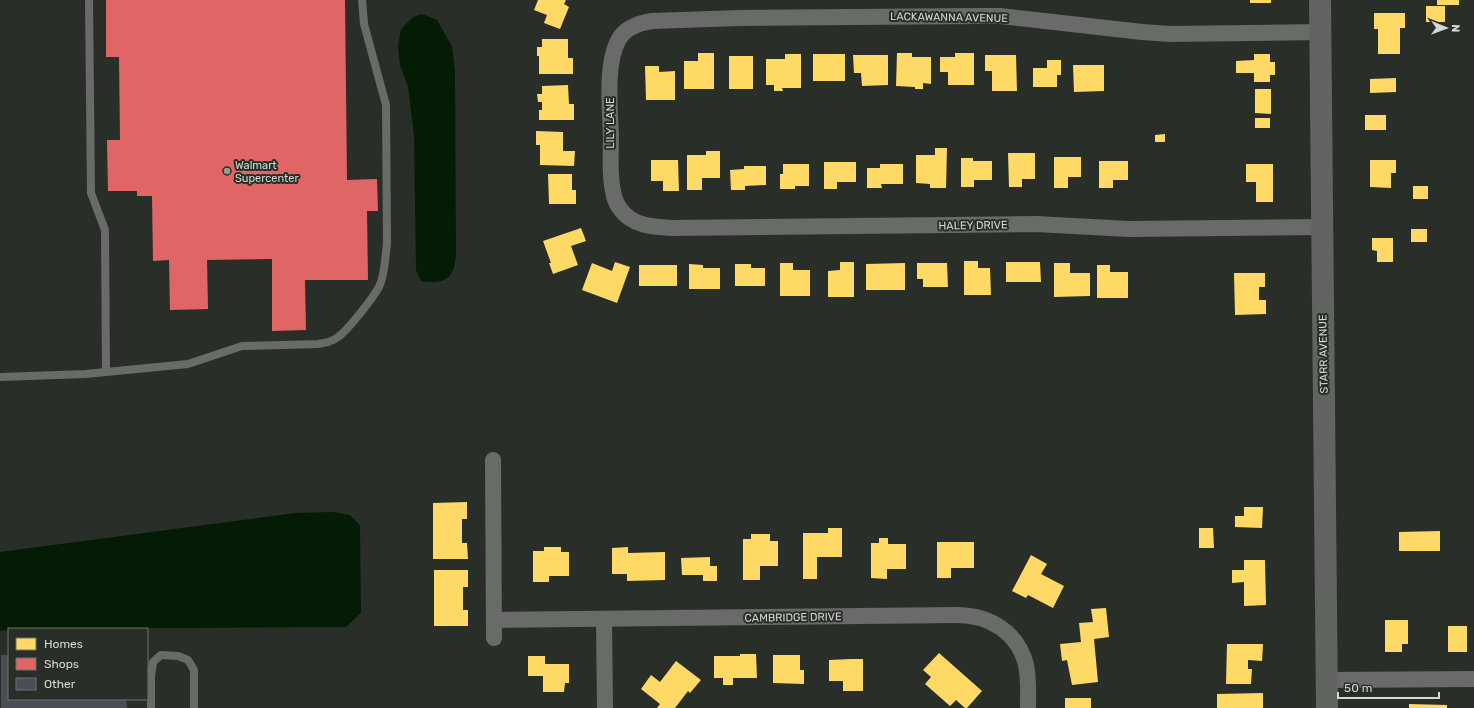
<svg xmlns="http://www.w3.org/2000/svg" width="1474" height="708" viewBox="0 0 1474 708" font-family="Rubik,sans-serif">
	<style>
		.water { fill: #041c05 }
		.homes { fill: #ffd966 }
		.shops { fill: #e06666 }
		.building { fill: #4a4c56 }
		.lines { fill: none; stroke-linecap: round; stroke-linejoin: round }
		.lane { stroke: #696b69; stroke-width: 8 }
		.street { stroke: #696b69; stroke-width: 16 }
		.secondary { stroke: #616460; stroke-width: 22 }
		.poi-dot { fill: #989c98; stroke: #292f28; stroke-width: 1.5 }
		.labels { text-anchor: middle; stroke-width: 4; stroke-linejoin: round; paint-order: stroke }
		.street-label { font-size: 11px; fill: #d4d8d4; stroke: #292f28 }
		.poi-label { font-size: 11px; fill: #d4d8d4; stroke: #292f28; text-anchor: start }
	</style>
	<rect width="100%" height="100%" fill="#2a2e29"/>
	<!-- water -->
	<g class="water">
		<path d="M422,14L437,20L452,46L455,70L456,257C455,261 455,268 452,272C446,284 432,283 421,281L416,270L414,136L408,87L400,65L398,46L401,29L413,17Z"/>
		<path d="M332,512L350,515L360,525L361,613L346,627L9,629V630L0,631V552L295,513Z"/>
	</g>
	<!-- homes -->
	<g class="homes">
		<path d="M538,0H566L564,4L569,7L560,29L544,23L547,15L534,10Z"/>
		<rect x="1250" y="0" width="21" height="3"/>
		<rect x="1437" y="0" width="22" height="5"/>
		<rect x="1426" y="6" width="19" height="16"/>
		<path d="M1374,13H1405V28H1400V54H1378V29H1374Z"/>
		<path d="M542,39H568V58H573V74H539V56H537V47H542Z"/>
		<path d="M698,53H714V89H684V61H698Z"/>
		<path d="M897,53H912V57H931V84L923,83V89H915V87L896,86Z"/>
		<path d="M955,53H974V85H948V72H940V57H955Z"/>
		<path d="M785,54H801V88H782L783,91H774V85H766V59H785Z"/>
		<rect x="813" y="54" width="32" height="27"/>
		<path d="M1254,54H1270V62H1275V75H1270V82H1254V73H1236V61L1254,60Z"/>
		<path d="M853,55H888V85L862,86L861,73H854Z"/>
		<path d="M985,55H1016L1017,91H992V71H985Z"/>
		<rect x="729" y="56" width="24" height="33"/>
		<path d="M1047,60H1061V75H1057V87H1033V68H1047Z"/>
		<path d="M1073,65H1104V91L1074,92Z"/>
		<path d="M645,66H659V72L675,71V100H646Z"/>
		<path d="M1396,78V92L1370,93V79Z"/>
		<path d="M568,85L569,104H574V120H539V110H542V102H538L537,94H542V86Z"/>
		<path d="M1255,89H1271V114L1255,113Z"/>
		<rect x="1365" y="115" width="21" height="15"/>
		<rect x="1255" y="118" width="15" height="10"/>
		<path d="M536,131L563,132V151H575L574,166L540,165V145H536Z"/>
		<path d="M1165,134V142H1155V135Z"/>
		<path d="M935,148H947L946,188H930V184L916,183V155H935Z"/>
		<path d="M706,151H720V178H702V190H687V155H706Z"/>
		<path d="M1008,153H1035V179H1022V187H1009Z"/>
		<path d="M1054,157H1081V177H1068V188H1054Z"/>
		<path d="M961,158H973V161H992V180H974V187H961Z"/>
		<path d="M651,160H678L679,191H663V181H651Z"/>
		<path d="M1370,160H1396V173H1391V188L1370,187Z"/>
		<path d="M1099,161H1128V180H1113V188H1099Z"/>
		<path d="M824,162H856V182H837V189H824Z"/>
		<path d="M783,164H809V186H795V189H780V174H783Z"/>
		<path d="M880,164H903V184H881L882,188H867V168H880Z"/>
		<path d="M1246,164H1273V202H1256V182H1246Z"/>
		<path d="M744,166H766V185L745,186V190H731L730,170L744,169Z"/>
		<path d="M548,174H572V190H576V204H549Z"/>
		<rect x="1413" y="186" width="15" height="13"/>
		<path d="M581,228L586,241L571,246L578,265L553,274L549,263H551L543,241Z"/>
		<rect x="1411" y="229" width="16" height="13"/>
		<path d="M1372,238H1393V262H1377V251L1372,250Z"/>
		<path d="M964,261H978V268H990L991,295H964Z"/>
		<path d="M615,262L630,267L617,303L582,290L592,263L612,271Z"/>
		<path d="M840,262H854V297H828V271L840,270Z"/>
		<path d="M1006,262H1040L1041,282H1006Z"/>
		<path d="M780,263H793V270H810V296H780Z"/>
		<path d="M905,263V290H866V264Z"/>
		<path d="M917,263H947L948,287H923V279H917Z"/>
		<path d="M1054,263H1070V273H1090V296L1054,297Z"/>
		<path d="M689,264L703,265V268H720V289H689Z"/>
		<path d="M735,264H751V268H765V286H735Z"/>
		<rect x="639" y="265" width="38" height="21"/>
		<path d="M1097,265H1110V272H1128V298H1097Z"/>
		<path d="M1234,273H1265V287H1259V300H1266V314L1235,315Z"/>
		<path d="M467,502V519H462V543H467L468,559H433V503Z"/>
		<path d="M1244,507H1263L1262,528L1235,527V516H1244Z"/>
		<path d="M828,528H842V557H817V579H803V533H828Z"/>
		<path d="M1199,528H1213L1214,548H1199Z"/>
		<path d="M1440,531V551H1399V532Z"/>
		<path d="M751,534H770V541H778V566H760V580H743V539H751Z"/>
		<path d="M879,538H888V544H906V569H887V579L871,578V543H879Z"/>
		<path d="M937,542H974V568H951V578H937Z"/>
		<path d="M544,547H561V552H569V576H549V582H533V551H544Z"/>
		<path d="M628,547V553L665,552V580L627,581V574H612V548Z"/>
		<path d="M1031,555L1047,564L1041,574L1064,586L1053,608L1028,595L1026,598L1012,591Z"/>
		<path d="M710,557V566H717V581H703V575H682L681,558Z"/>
		<path d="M1244,560H1265L1266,605L1244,606V582L1232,583V570H1244Z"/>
		<path d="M434,570H468V587H463V610H468V626H434Z"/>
		<path d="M1106,608L1109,637L1094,639L1098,682L1072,685L1067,660L1062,661L1060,644L1081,642L1079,623L1093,622L1091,609Z"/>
		<path d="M1385,620H1408V644H1402V652H1385Z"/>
		<rect x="1448" y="626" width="19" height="26"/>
		<path d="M1227,644H1263L1262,661L1248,660V669H1252L1251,684H1226Z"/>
		<path d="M939,653L982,691L967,708H965L956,700L950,706L925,684L931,677L923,670Z"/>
		<path d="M740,654H756L757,678H733V685H723V678H714V656H740Z"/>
		<path d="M773,655H800V670H804V684L773,683Z"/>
		<path d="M528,656H545V664H569V683H565L564,692H543V676H528Z"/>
		<path d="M851,659H863V691H843V681H829V660Z"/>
		<path d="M676,661L701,680L690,693L688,691L675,708H657L660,704L641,689L651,675L660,682Z"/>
		<path d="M1263,693V708H1217V694Z"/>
		<rect x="1065" y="698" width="26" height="10"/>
		<path d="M1409,704L1447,705V708H1409Z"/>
	</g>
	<!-- shops -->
	<path class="shops" d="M106,0H345L347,180L377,179L378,211H367L368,280H305L306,330L272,331V259L207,260L208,309L170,310L169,260L153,261L152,196H137V191H108L107,140H120L119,57H106Z"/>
	<!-- building -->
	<path class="building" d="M1,655H9V699H126L127,708H1Z"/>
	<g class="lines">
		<!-- lane -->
		<g class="lane">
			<path d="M89,0L91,193L105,230L106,372"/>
			<path d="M0,377L86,374L188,364L242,346L318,344C325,343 332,342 338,337C348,330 373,298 379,287C385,275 385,258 387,244L386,105L364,24L362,0"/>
			<path d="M151,708V677L153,662L161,655L178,656L188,660L194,670V708"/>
		</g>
		<!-- street -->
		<g class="street">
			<path d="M1320,32L1170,34L1142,32L1000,16H980L740,18L652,21C639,23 626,27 619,39C605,63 610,109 611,136C611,154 609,173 613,191C614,198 617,205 621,210C633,226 653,227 671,228L1036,224L1129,229L1322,227"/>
			<path d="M493,460L494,638"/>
			<path d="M604,619L605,708"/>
			<path d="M494,620L957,615C989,615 1018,632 1026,665C1029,679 1028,694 1028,708"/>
			<path d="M1327,680L1474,679"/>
		</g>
		<!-- secondary -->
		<path class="secondary" d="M1320,0L1327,708"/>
	</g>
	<!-- markers -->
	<circle class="poi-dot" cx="227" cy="171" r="4"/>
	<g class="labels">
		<!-- street labels -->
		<g class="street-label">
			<text transform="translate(949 17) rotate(1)" y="4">LACKAWANNA AVENUE</text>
			<text transform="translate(610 123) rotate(-90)" y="4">LILY LANE</text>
			<text transform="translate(973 225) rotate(-1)" y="4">HALEY DRIVE</text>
			<text transform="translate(1323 354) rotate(-91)" y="4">STARR AVENUE</text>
			<text transform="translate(793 617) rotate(-1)" y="4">CAMBRIDGE DRIVE</text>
		</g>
		<!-- poi labels -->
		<g class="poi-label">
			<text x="235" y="169">Walmart<tspan x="235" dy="13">Supercenter</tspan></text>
		</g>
	</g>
	<!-- legend -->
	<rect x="8" y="628" width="140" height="72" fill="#292f28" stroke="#6d736d"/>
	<rect x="16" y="638" width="20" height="12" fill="#ffd966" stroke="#6d736d"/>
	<text x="44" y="648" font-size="12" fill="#d4d8d4">Homes</text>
	<rect x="16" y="658" width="20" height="12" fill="#e06666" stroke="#6d736d"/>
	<text x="44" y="668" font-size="12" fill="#d4d8d4">Shops</text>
	<rect x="16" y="678" width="20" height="12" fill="#4a4c56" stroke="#6d736d"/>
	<text x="44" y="688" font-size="12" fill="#d4d8d4">Other</text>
	<!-- north arrow -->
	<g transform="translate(1446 28) rotate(91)" stroke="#292f28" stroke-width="3" paint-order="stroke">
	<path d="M0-3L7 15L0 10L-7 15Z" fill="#d4d8d4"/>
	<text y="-6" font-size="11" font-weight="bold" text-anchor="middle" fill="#d4d8d4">N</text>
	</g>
	<!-- scale -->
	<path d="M1338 692v6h101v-6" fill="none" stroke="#d4d8d4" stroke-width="2"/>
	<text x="1344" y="692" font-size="12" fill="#d4d8d4" stroke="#292f28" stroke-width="3" paint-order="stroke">50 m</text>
</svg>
